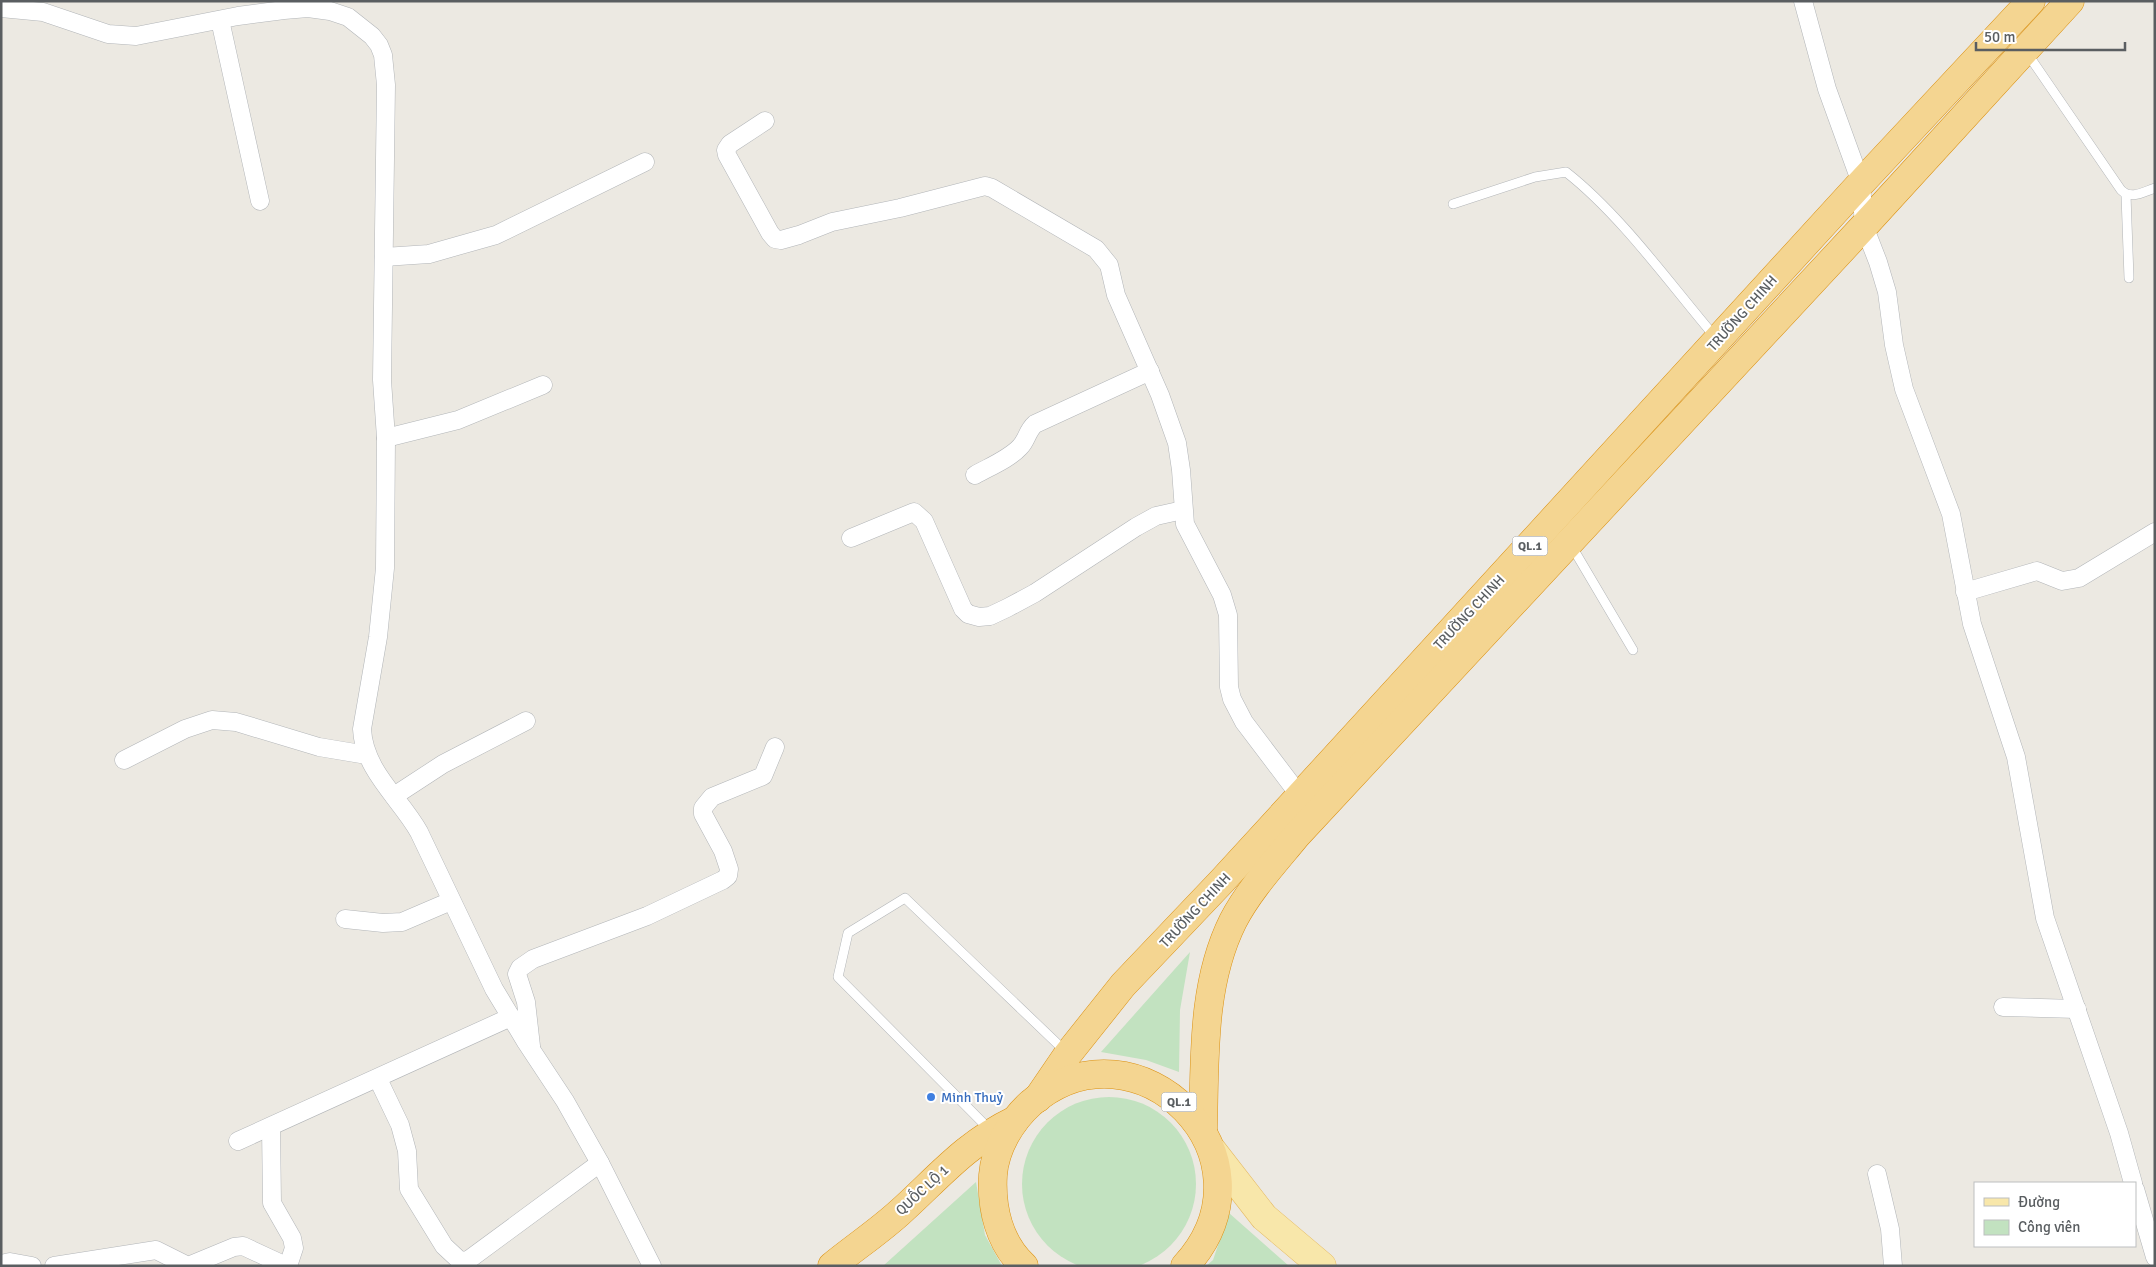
<svg xmlns="http://www.w3.org/2000/svg" width="2156" height="1267" viewBox="0 0 2156 1267" font-family="Signika,sans-serif">
	<style>
		.green { fill: #c2e2c0 }
		.lines { fill: none; stroke-linecap: round; stroke-linejoin: round }
		.lane-casing { stroke: #b2b5b8; stroke-width: 10 }
		.street-casing { stroke: #b2b5b8; stroke-width: 19 }
		.primary-casing { stroke: #e5b961; stroke-width: 29 }
		.highway-casing { stroke: #db9112; stroke-width: 29 }
		.lane { stroke: #fff; stroke-width: 9 }
		.street { stroke: #fff; stroke-width: 18 }
		.primary { stroke: #f8e7aa; stroke-width: 28 }
		.highway { stroke: #f4d591; stroke-width: 28 }
		.shop-dot { fill: #3f7fe0; stroke: #fff; stroke-width: 2 }
		.labels { text-anchor: middle; stroke-width: 4; stroke-linejoin: round; paint-order: stroke }
		.shield { fill: #fff; stroke: #8c8e90; stroke-width: 1 }
		.shield-label { font-size: 12px; font-weight: bold; fill: #5a5e61 }
		.street-label { font-size: 14px; fill: #5a5e61; stroke: #fff }
		.shop-label { font-size: 14px; fill: #366cbe; stroke: #fff; text-anchor: start }
	</style>
	<rect width="100%" height="100%" fill="#ece9e2"/>
	<!-- green -->
	<g class="green">
		<path d="M1190,952L1180,1010L1179,1072L1146,1060L1101,1052Z"/>
		<circle cx="1109" cy="1184" r="87"/>
		<path d="M976,1182L985,1235L1002,1266H883Z"/>
		<path d="M1229,1213L1289,1266H1206L1213,1260Z"/>
	</g>
	<g class="lines">
		<defs>
			<g id="lane">
				<path d="M2027,53L2121,190C2131,200 2143,192 2155,188"/>
				<path d="M2126,195L2129,278"/>
				<path d="M1453,204L1535,177L1566,172C1621,215 1670,284 1716,338"/>
				<path d="M1571,545L1633,650"/>
				<path d="M991,1131L838,977L848,933L905,898L1066,1052"/>
			</g>
			<g id="street">
				<path d="M1803,1L1827,89L1861,183L1864,226L1878,262L1887,292L1894,345L1904,389L1951,514L1972,624L2016,757L2045,918L2119,1133L2133,1183"/>
				<path d="M1,8L43,12L108,34L136,36L238,16L284,10L308,8L330,11L348,17L372,36L379,45L383,55L386,85L382,380L386,438L385,568L378,637L362,729C364,771 400,798 419,832L494,989L526,1042L565,1101L600,1163L652,1266"/>
				<path d="M220,20L260,201"/>
				<path d="M765,121L730,144L726,150L727,155L770,233L775,239L781,240L799,235L832,222L900,208L985,186L992,188L1096,249L1109,265L1116,295L1160,395L1177,443L1181,470L1185,524L1222,595L1228,615L1229,687L1232,699L1244,722L1300,796"/>
				<path d="M384,257L429,254L496,235L645,162"/>
				<path d="M386,438L458,420L543,385"/>
				<path d="M975,475C989,467 1009,459 1020,447C1027,440 1027,431 1035,424L1150,371"/>
				<path d="M851,538L914,512L924,521L963,609L968,614L979,617L990,616L1007,608L1035,593L1136,527L1156,516L1183,510"/>
				<path d="M1965,592L2037,571L2062,581L2079,578L2155,532"/>
				<path d="M124,760L185,729L212,720L236,722L319,747L367,755"/>
				<path d="M394,796L443,764L526,721"/>
				<path d="M345,919L383,923L402,922L451,901"/>
				<path d="M2003,1007L2077,1009"/>
				<path d="M531,1046L526,1002L517,974L520,968L533,959L647,916L723,880L728,876L729,869L723,851L703,814V808L712,797L763,776L775,747"/>
				<path d="M378,1079L400,1125L407,1151L409,1189L444,1246L459,1260L467,1261L600,1163"/>
				<path d="M271,1127L272,1203L292,1238L294,1248L288,1266"/>
				<path d="M238,1141L511,1017"/>
				<path d="M1877,1174L1890,1229L1893,1266"/>
				<path d="M2135,1189L2155,1257"/>
				<path d="M1,1264L10,1262L32,1266"/>
				<path d="M54,1266L156,1250L188,1266L234,1247L243,1246L286,1266"/>
			</g>
			<path id="primary" d="M1212,1150L1264,1217L1322,1266"/>
			<g id="highway">
				<path d="M1038,1098L1068,1054L1123,985L1222,881L1861,183L2031,1"/>
				<path d="M1203,1131C1205,1061 1201,985 1233,921C1249,890 1275,862 1297,835L1864,226L2070,1"/>
				<path d="M832,1266C854,1248 878,1232 899,1213C938,1178 965,1144 1015,1120"/>
				<path d="M1024,1266C999,1243 991,1208 993,1175C995,1148 1011,1121 1031,1103C1138,1011 1284,1158 1185,1266"/>
			</g>
		</defs>
		<!-- lane casing -->
		<use href="#lane" class="lane-casing"/>
		<!-- street casing -->
		<use href="#street" class="street-casing"/>
		<!-- primary casing -->
		<use href="#primary" class="primary-casing"/>
		<!-- highway casing -->
		<use href="#highway" class="highway-casing"/>
		<!-- lane -->
		<use href="#lane" class="lane"/>
		<!-- street -->
		<use href="#street" class="street"/>
		<!-- primary -->
		<use href="#primary" class="primary"/>
		<!-- highway -->
		<use href="#highway" class="highway"/>
	</g>
	<!-- markers -->
	<circle class="shop-dot" cx="931" cy="1097" r="5"/>
	<g class="labels">
		<!-- shield labels -->
		<g class="shield">
			<rect x="1512.5" y="536.5" width="35" height="19" rx="4"/>
			<rect x="1161.5" y="1092.5" width="35" height="19" rx="4"/>
		</g>
		<g class="shield-label">
			<text x="1530" y="550">QL.1</text>
			<text x="1179" y="1106">QL.1</text>
		</g>
		<!-- street labels -->
		<g class="street-label">
			<text transform="translate(1742 313) rotate(-48)" y="5">TRƯỜNG CHINH</text>
			<text transform="translate(1469 612) rotate(-47)" y="5">TRƯỜNG CHINH</text>
			<text transform="translate(1195 910) rotate(-47)" y="5">TRƯỜNG CHINH</text>
			<text transform="translate(922 1190) rotate(-43)" y="5">QUỐC LỘ 1</text>
		</g>
		<!-- shop labels -->
		<g class="shop-label">
			<text x="941" y="1102">Minh Thuỷ</text>
		</g>
	</g>
	<!-- border -->
	<rect width="2156" height="1267" fill="none" stroke="#5a5e61" stroke-width="5"/>
	<!-- legend -->
	<rect x="1974" y="1182" width="162" height="65" fill="#ffffff" stroke="#bdbfc0"/>
	<rect x="1984" y="1198" width="25" height="8" fill="#f8e7aa" stroke="#bdbfc0"/>
	<text x="2018" y="1207" font-size="15" fill="#5a5e61">Đường</text>
	<rect x="1984" y="1220" width="25" height="15" fill="#c2e2c0" stroke="#bdbfc0"/>
	<text x="2018" y="1232" font-size="15" fill="#5a5e61">Công viên</text>
	<!-- scale -->
	<path d="M1976 42v8h149v-8" fill="none" stroke="#5a5e61" stroke-width="2.5"/>
	<text x="1984" y="42" font-size="15" fill="#5a5e61" stroke="#ffffff" stroke-width="4" paint-order="stroke">50 m</text>
</svg>
